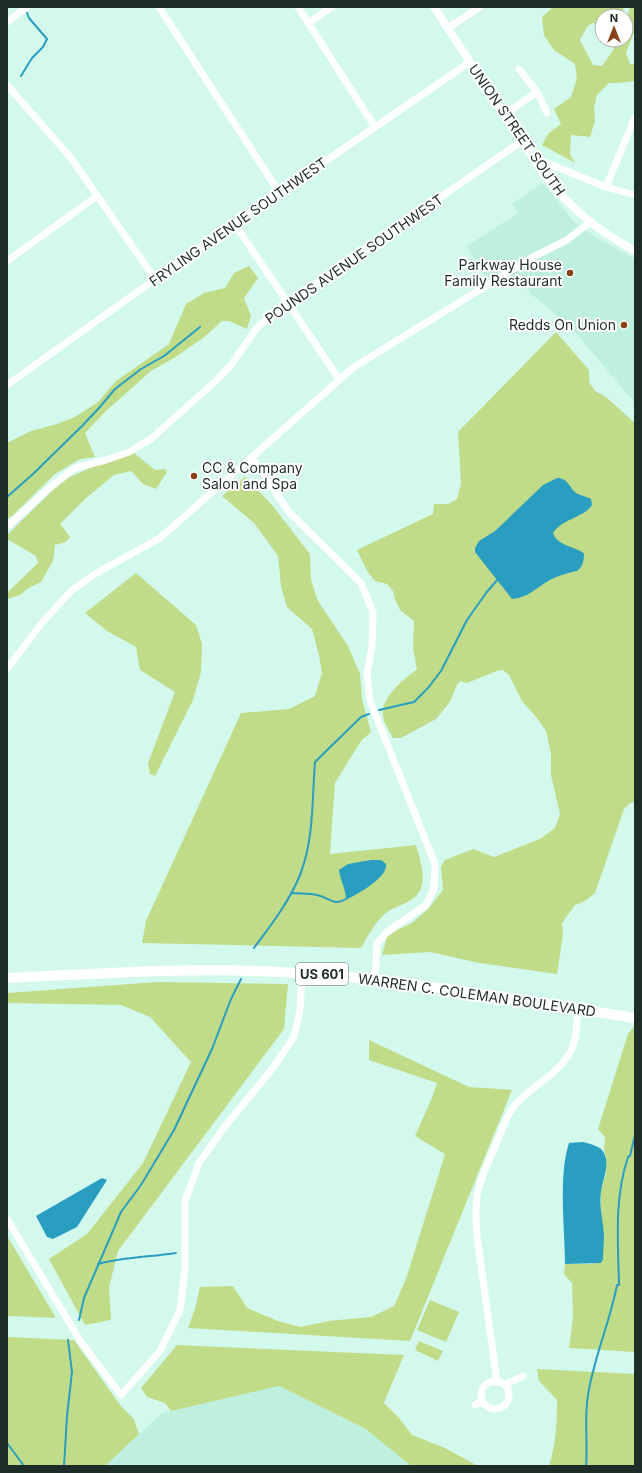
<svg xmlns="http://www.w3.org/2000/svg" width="642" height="1473" viewBox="0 0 642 1473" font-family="Inter,sans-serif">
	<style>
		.built { fill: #bfefdf }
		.green { fill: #c0dc89 }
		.water { fill: #299ec1 }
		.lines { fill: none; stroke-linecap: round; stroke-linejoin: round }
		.stream { stroke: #299ec1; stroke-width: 2 }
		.minor { stroke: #fff; stroke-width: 7 }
		.major { stroke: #fff; stroke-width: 8 }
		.highway { stroke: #fff; stroke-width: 10 }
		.poi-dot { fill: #874317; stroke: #fff; stroke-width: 1.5 }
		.labels { text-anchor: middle; stroke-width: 4; stroke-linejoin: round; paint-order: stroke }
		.shield { fill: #fff; stroke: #626c69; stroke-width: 1 }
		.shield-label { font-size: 13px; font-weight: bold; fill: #1f2d29 }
		.street-label { font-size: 14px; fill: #1f2d29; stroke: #fff }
		.poi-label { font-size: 14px; fill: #1f2d29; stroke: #fff; text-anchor: end }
	</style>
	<rect width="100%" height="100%" fill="#d3f9ed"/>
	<!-- built -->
	<g class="built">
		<path d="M543,183L575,223L598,238L635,259V403L570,326L531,294L517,275L512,276L491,287L467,246L518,213L512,204Z"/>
		<path d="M279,1386L366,1429L411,1466H105L162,1413Z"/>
	</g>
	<!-- green -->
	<g class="green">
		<path d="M553,7H624L621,16H602V24L592,23L587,27L580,40L593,65L602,66L612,52L618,40H626V21L630,7H635V30L626,53L630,64H635V81L619,83H609L597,95L594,108L595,121L590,137L571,135L570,154L575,163L542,145L548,134L561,124L554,109L571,97L577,78L575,64L554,50L544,35L542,17Z"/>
		<path d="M249,266L258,278L244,298L251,316L247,329L229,321H222L203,338L174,358L151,371L106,411L85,433L95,457L80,459L55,474L11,517L7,518V443L31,431L57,424L75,417L98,402L116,381L169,344L186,304L204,293L225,288L234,273Z"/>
		<path d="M556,332L589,370V382L595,391L606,397L635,423V802L630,803L624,809L595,893L585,901L575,905L562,923L563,934L557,974L479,963L430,952L382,955L387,937L397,930L412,923L428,909L443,890L441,867L445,860L473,849L494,857L540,839L555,828L560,814L551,775V754L546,731L537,718L522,701L509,675L503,670L497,671L467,683L460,681L457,685L450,702L436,719L401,738H393C390,732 383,722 383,715C381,697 404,679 417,669L413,649L414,621L400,610L395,599L393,591L387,584L375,581L367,571L357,550L433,514L434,504H448L457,499L461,484L458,432Z"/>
		<path d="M134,453L155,470L165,469L167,472L156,489L143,484L131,471L114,475L86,498L60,524L70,537L66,542L55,545L53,561L41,582L27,589L20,595L7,599V593L38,563L36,556L7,539V535L53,490L68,478L92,467Z"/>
		<path d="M245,477L272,505L310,554L311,580L318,601L348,646L360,674L362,699L371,732L361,741L335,783L330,854L416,845C420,860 429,883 416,896C408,904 395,906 386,913C375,922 368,936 361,948L142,943L146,921L241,713L289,709L315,696L322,673L319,655L312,629L287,607L281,586L278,556L254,523L222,496Z"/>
		<path d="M136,573L196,625L202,644L201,672L193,700L155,776L150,774L148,763L175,692L140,670L136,647L107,631L85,613Z"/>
		<path d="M158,982L288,984L284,1029L118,1251L109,1287L111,1320L85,1325L49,1259L87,1234L143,1163L191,1062L150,1017L121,1005L7,1003V993Z"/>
		<path d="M635,1025V1352L569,1348L573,1317L572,1283L564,1274L565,1264H593L604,1234L601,1221V1191L606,1173V1157L604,1151L605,1137L598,1129L628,1034Z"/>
		<path d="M369,1040L469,1087L512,1090L410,1341L188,1328L195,1309L200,1287L233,1286L247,1308L278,1321L301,1327L328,1321L371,1317L394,1306L406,1279L445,1154L415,1136L431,1100L437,1083L369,1060Z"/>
		<path d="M7,1236L56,1318L7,1316Z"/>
		<path d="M430,1300L459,1312L446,1342L417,1330Z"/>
		<path d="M7,1337L74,1340L120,1405L134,1419L139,1434L105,1466H7Z"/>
		<path d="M419,1341L443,1351L438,1361L415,1350Z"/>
		<path d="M177,1345L404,1355L384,1403L399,1418L412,1435L445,1448L478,1466H411L366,1429L279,1386L171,1411L165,1403L147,1397L141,1388Z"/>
		<path d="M537,1369L635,1374V1466H549C556,1445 557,1422 557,1400L539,1381Z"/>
	</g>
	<!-- water -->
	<g class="water">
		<path d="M557,478C568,478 569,487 576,493C581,496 586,496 591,499L592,505C582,519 563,518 553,533C557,545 572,546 582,552L584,554C584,560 583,567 577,571C568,573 559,575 550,580C537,587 528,598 512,599L475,552V548L479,541L495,531L543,485Z"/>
		<path d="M371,860H381L386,864C388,878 357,894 346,900C346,889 340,880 339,870L348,864Z"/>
		<path d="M583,1142C590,1144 601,1146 604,1153C610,1165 603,1179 601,1192C599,1207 603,1220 604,1235C604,1243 603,1251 603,1259L601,1263L565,1264C565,1228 558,1176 569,1143Z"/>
		<path d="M102,1178L107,1180L77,1227L53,1239L47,1237L36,1216Z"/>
	</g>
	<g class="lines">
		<!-- stream -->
		<g class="stream">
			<path d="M21,76L32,58L43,47L47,39L29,18L27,13"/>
			<path d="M7,497L33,474L82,426L99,408L115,389L141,369L164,356L200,327"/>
			<path d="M379,710L414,702L428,688L441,671L467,620L486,593L498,579"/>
			<path d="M291,893C300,894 309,893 317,895C328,897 334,907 346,899"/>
			<path d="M254,948C271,925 289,902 300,875C314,840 312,799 315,762L361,717L369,714"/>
			<path d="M98,1264C124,1257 150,1257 176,1253"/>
			<path d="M79,1320L84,1298L121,1212L141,1185L174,1130L212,1049L231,999L241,979"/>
			<path d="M7,1443L24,1466"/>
			<path d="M64,1466L67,1416L72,1372L68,1340"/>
			<path d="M586,1466C588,1443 584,1418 588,1395C594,1357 610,1322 617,1285H619C618,1241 614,1199 628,1157L630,1156L635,1135"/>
		</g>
		<!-- minor -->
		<g class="minor">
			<path d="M159,7L279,192"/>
			<path d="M298,7L375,127"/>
			<path d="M7,22L27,7"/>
			<path d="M308,23L332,7"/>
			<path d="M448,28L480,7"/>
			<path d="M519,69L537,92L547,113"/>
			<path d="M7,85L71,158L155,279"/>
			<path d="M505,114L537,92"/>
			<path d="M532,157L606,187L635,195"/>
			<path d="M606,187L635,117"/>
			<path d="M234,223L339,379"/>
			<path d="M7,261L97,196"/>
			<path d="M7,385L203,245L470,62"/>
			<path d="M252,458L289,512L361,583L373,612L372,646L367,673L370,701L435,864L434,889L426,905L387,932L377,944L375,979"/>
			<path d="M7,527L48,489L75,468L106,460L129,452L151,439L218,379L231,365L256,329L273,313L522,141"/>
			<path d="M7,669L41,624L71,591L95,574L160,538L354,367L533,257L567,240L590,222"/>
			<path d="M7,1219L81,1342L121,1395L160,1351L180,1310L185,1269V1201L199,1163L223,1129L272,1069L294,1037L300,1010L302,973"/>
			<circle cx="495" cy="1395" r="14"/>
			<path d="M497,1382L477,1236C476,1223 475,1210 477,1196C480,1177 491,1157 498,1139C503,1128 507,1113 516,1104C534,1083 565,1072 574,1043C577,1032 577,1020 578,1009"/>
			<path d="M504,1385L523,1376"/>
			<path d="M475,1405L483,1401"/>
		</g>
		<!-- major -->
		<path class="major" d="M434,7L542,172C570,208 595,229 635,251"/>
		<!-- highway -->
		<path class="highway" d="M7,978C98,974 189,967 280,972C399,978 517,1000 635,1018"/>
	</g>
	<!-- markers -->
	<g class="poi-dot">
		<circle cx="570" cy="273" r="4"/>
		<circle cx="624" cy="325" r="4"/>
		<circle cx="194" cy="476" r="4"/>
	</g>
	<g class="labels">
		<!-- shield labels -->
		<rect class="shield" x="296" y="963" width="52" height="22" rx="3"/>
		<g class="shield-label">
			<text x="322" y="979">US 601</text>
		</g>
		<!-- street labels -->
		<g class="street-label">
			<text transform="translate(517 130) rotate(55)" y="5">UNION STREET SOUTH</text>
			<text transform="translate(238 222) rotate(-35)" y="5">FRYLING AVENUE SOUTHWEST</text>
			<text transform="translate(354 259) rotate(-35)" y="5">POUNDS AVENUE SOUTHWEST</text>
			<text transform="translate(477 995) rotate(8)" y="5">WARREN C. COLEMAN BOULEVARD</text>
		</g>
		<!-- poi labels -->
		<g class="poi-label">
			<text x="562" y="270">Parkway House<tspan x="562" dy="16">Family Restaurant</tspan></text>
			<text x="616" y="330">Redds On Union</text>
			<text x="202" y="473" text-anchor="start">CC &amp; Company<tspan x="202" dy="16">Salon and Spa</tspan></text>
		</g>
	</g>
	<!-- border -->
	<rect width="642" height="1473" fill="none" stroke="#1f2d29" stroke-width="16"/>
	<!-- north arrow -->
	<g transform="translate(614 28)"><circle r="19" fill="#ffffff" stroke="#a5aba9"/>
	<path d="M0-3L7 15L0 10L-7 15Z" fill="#874317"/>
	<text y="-6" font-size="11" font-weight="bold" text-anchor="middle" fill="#1f2d29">N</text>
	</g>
</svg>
